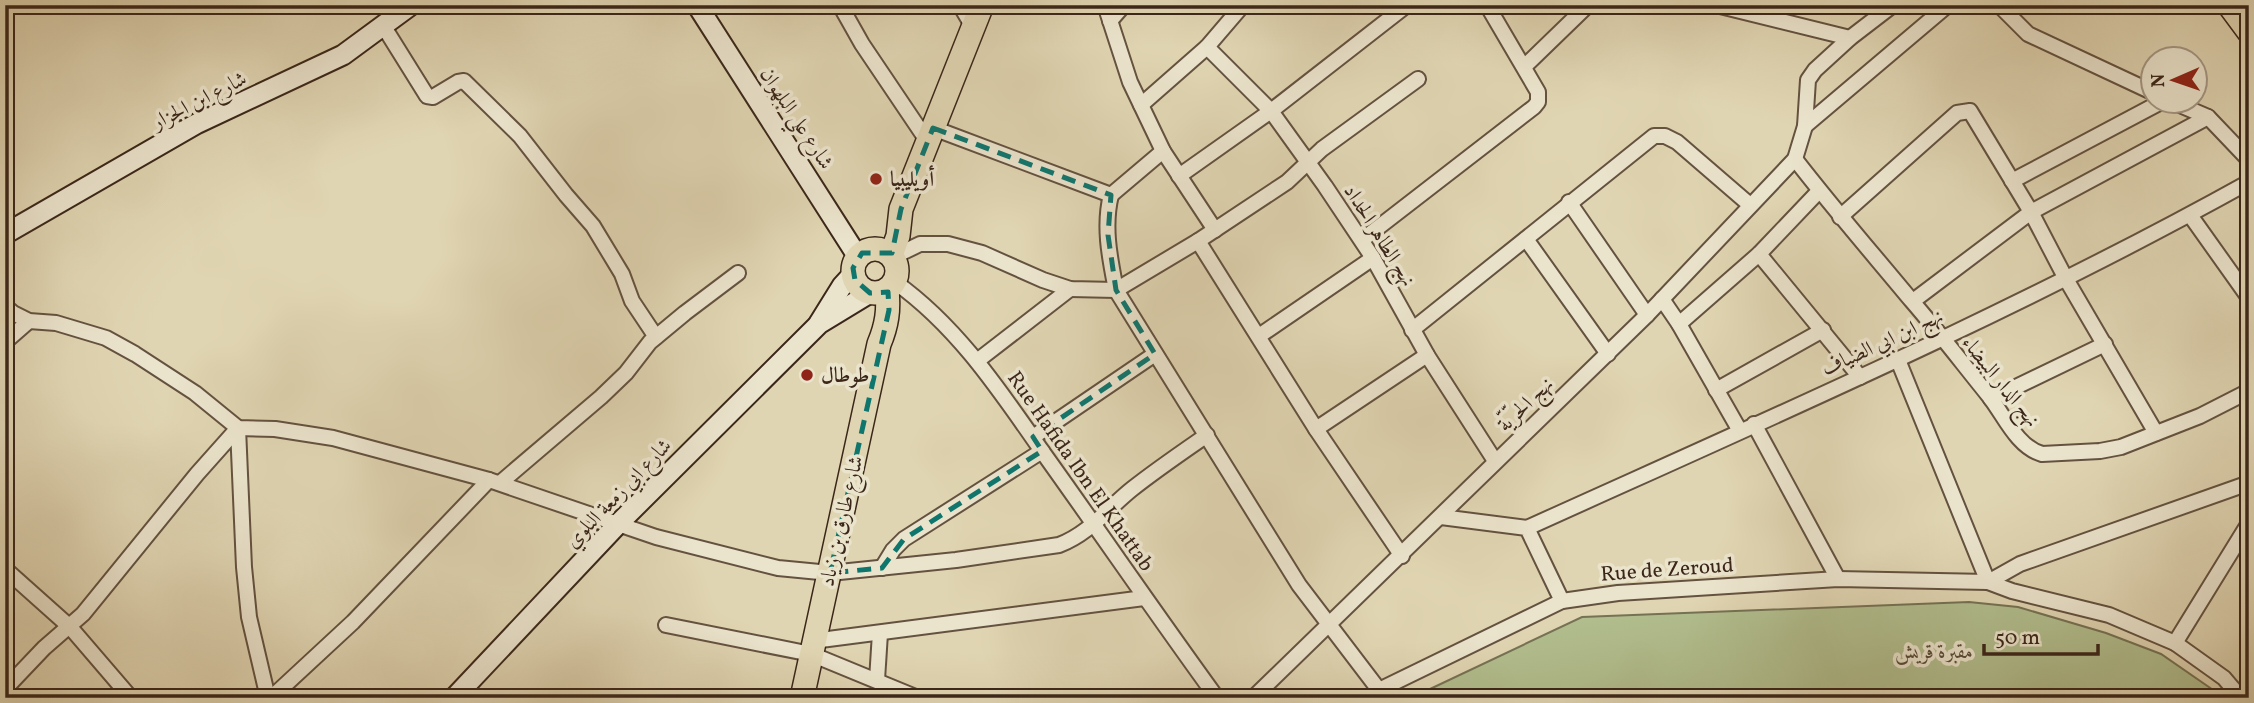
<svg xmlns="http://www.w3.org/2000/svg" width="2254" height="703" viewBox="0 0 2254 703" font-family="Vollkorn,Amiri,serif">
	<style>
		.green { fill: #b1bd8d; stroke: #767254; stroke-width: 2 }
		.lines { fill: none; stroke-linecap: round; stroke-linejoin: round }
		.street-casing { stroke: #645240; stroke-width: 18 }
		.secondary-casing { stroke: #3b271a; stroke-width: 23 }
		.primary-casing { stroke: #3b271a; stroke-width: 26 }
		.street { stroke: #ebe4cd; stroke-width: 14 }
		.secondary { stroke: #ebe4cd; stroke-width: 19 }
		.primary { stroke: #e0d5b2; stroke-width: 23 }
		.marked { fill: none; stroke: #0f766e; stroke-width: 5; stroke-dasharray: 14 9; stroke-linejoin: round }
		.poi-dot { fill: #8f2418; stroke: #ebe4cd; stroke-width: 2.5 }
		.labels { text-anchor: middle; stroke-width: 7; stroke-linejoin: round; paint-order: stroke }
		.street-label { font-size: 21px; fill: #3b271a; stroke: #ebe4cd }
		.poi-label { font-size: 21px; font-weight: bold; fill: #3b271a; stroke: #ebe4cd; text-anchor: start }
		.park-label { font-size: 21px; font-style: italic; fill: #584c37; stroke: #ebe4cd }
	</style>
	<rect width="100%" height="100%" fill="#e0d5b2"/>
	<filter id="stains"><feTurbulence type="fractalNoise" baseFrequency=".00286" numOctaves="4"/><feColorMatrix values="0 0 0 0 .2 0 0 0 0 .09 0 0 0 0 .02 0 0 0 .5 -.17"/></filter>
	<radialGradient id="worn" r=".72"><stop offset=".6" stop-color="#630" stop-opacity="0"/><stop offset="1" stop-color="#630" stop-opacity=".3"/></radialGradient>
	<!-- green -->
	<path class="green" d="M1969,602L2018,607L2106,633L2161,654L2219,694L2220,698H1411L1582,617Z"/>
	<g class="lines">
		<defs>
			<g id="street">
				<path d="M840,5L862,44L928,142"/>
				<path d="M960,5L973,27"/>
				<path d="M1105,5L1130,82L1163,151L1215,230"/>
				<path d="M1716,5L1850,38"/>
				<path d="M1999,5L2028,34L2152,92"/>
				<path d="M1110,21L1124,5"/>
				<path d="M384,27L427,96L433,97L458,82L464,81L520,136L566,195L593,226L622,274L632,301L656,337"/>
				<path d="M1207,47L1271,111L1325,186L1373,258L1427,355L1495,461"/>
				<path d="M1525,66L1588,5"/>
				<path d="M2173,102L2208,117L2249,160"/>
				<path d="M1141,105L1207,47L1243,5"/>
				<path d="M1805,126L1948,5"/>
				<path d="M933,128L1111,195L1163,151"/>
				<path d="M1795,159C1832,207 1872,253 1911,300C1938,331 1963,364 1989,396C2004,415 2017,447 2042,454L2100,451L2121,447L2200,416L2249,391"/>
				<path d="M1179,176L1271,111L1407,5"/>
				<path d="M2012,181L2161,102"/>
				<path d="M1111,195C1103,227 1110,259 1116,290L1299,585L1379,690L1562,601L1618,593L1838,579L1988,582L2012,591L2109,615L2175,643L2224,678L2241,698"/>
				<path d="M1569,202L1647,315"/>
				<path d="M2190,215L2249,298"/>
				<path d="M1840,217L1957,113L1970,111L2031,212L2066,279L2156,433"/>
				<path d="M1526,239L1608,354"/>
				<path d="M1362,240L1534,107L1538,102V92L1487,5"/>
				<path d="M1198,241L1316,429L1402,556"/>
				<path d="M1759,254L1860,377"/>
				<path d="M893,257L920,244H948L982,253L1043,280L1070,289L1116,290L1198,241L1287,182L1322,149L1418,79"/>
				<path d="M895,282C958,327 1000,391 1044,454C1102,535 1158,617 1217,698"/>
				<path d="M1662,299L1679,324L1740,431"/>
				<path d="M1913,301L2031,212L2208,117"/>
				<path d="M5,306L13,313L29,321L56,323L106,338L135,354L195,393L238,428L275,429L333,438L489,480L656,537L778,568L830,573L956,560L1059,545C1090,533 1107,509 1132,489C1156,470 1181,453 1207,435"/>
				<path d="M1679,324L1759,254L1819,191"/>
				<path d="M1412,330L1654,136H1665L1677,142L1750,205"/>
				<path d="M1259,336L1373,258"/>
				<path d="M5,342L29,321"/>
				<path d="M1898,360L1988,582"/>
				<path d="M977,361L1070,289"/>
				<path d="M1716,390L1823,330"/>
				<path d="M1991,399L2105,344"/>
				<path d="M1754,424L1838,579"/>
				<path d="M238,428L244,567L249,617L268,698"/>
				<path d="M1316,429L1427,355"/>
				<path d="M1033,437L1155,354"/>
				<path d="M500,483L601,397L626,373L650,342L685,313L738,273"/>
				<path d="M1441,517L1527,528L1562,601"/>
				<path d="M1527,528C1770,418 2015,312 2249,182"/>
				<path d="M882,568L893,550L904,539L1042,451"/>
				<path d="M5,569L70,627L131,698"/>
				<path d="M1988,582L2020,564L2249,483"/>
				<path d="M666,625L811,654L918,698"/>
				<path d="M813,641L1144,598"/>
				<path d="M2175,643L2249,523"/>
				<path d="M877,680L880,633"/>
				<path d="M5,689L44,648L83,614L197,474L238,428"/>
				<path d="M271,698L353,622L489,480"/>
				<path d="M1253,698L1647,315L1795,159L1805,126L1808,80L1815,70L1850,38L1893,5"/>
			</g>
			<g id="secondary">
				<path d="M697,5L858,257"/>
				<path d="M5,234L196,124L343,55L411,5"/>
				<path d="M819,323L842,286L853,274"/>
				<path d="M454,698L618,524L819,324L870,293"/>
			</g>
			<g id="primary">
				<path d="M2229,5L2249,32"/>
				<circle cx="875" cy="271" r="22"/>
				<path d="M891,255L898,236L901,209L982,5"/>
				<path d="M802,698L879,344C887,325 889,310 887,290"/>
			</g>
		</defs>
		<!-- street casing -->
		<use href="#street" class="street-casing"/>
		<!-- secondary casing -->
		<use href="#secondary" class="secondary-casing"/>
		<!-- primary casing -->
		<use href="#primary" class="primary-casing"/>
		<!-- street -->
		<use href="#street" class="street"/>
		<!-- secondary -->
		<use href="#secondary" class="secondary"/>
		<!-- primary -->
		<use href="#primary" class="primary"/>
	</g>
	<!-- marked area -->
	<path class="marked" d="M933,128L1111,195L1108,235L1116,290L1155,354L1033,437L1042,451L904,539L882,568L830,573L889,310L888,292L870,293L855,280L853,268L862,253H892L901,209Z"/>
	<!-- markers -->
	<g class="poi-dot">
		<circle cx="876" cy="179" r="7"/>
		<circle cx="807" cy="375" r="7"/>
	</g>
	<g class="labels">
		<!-- street labels -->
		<g class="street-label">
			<text transform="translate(199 100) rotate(-27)" y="7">شارع ابن الجزار</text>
			<text transform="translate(797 118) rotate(57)" y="7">شارع علي البلهوان</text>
			<text transform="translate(1380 235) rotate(58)" y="7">نهج الطاهر الحداد</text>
			<text transform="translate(1882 342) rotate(-25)" y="7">نهج ابن ابي الضياف</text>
			<text transform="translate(2001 381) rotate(51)" y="7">نهج الدار البيضاء</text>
			<text transform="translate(1525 404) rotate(-44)" y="7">نهج الحرّيّة</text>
			<text transform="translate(1081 471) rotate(55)" y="7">Rue Hafida Ibn El Khattab</text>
			<text transform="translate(618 493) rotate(-46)" y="7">شارع ابي زمعة البلوي</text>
			<text transform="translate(841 521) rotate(-77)" y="7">شارع طارق بن زياد</text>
			<text transform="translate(1667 569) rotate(-4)" y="7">Rue de Zeroud</text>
		</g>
		<!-- poi labels -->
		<g class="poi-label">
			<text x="890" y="186">أويليبيا</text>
			<text x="821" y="382">طوطال</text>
		</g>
		<!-- park labels -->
		<g class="park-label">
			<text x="1934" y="658">مقبرة قريش</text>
		</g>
	</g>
	<!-- margin -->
	<rect width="2254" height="703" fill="none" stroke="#e0d5b2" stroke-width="28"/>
	<rect x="7" y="7" width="2240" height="689" fill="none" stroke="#3b271a" stroke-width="3.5"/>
	<rect x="14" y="14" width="2226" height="675" fill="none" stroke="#3b271a" stroke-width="2"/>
	<!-- north arrow -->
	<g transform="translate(2174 80) rotate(268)"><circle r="33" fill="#ebe4cd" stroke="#a59885" stroke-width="2"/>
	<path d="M0-5L12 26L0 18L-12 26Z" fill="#8f2418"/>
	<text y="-10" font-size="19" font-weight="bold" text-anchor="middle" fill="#3b271a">N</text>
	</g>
	<!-- scale -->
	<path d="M1984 644v10h114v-10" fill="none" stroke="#3b271a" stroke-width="3.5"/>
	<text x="1995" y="644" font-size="21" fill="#3b271a" stroke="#ebe4cd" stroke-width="5" paint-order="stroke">50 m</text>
	<rect width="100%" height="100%" filter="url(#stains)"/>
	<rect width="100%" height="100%" fill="url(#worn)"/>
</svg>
